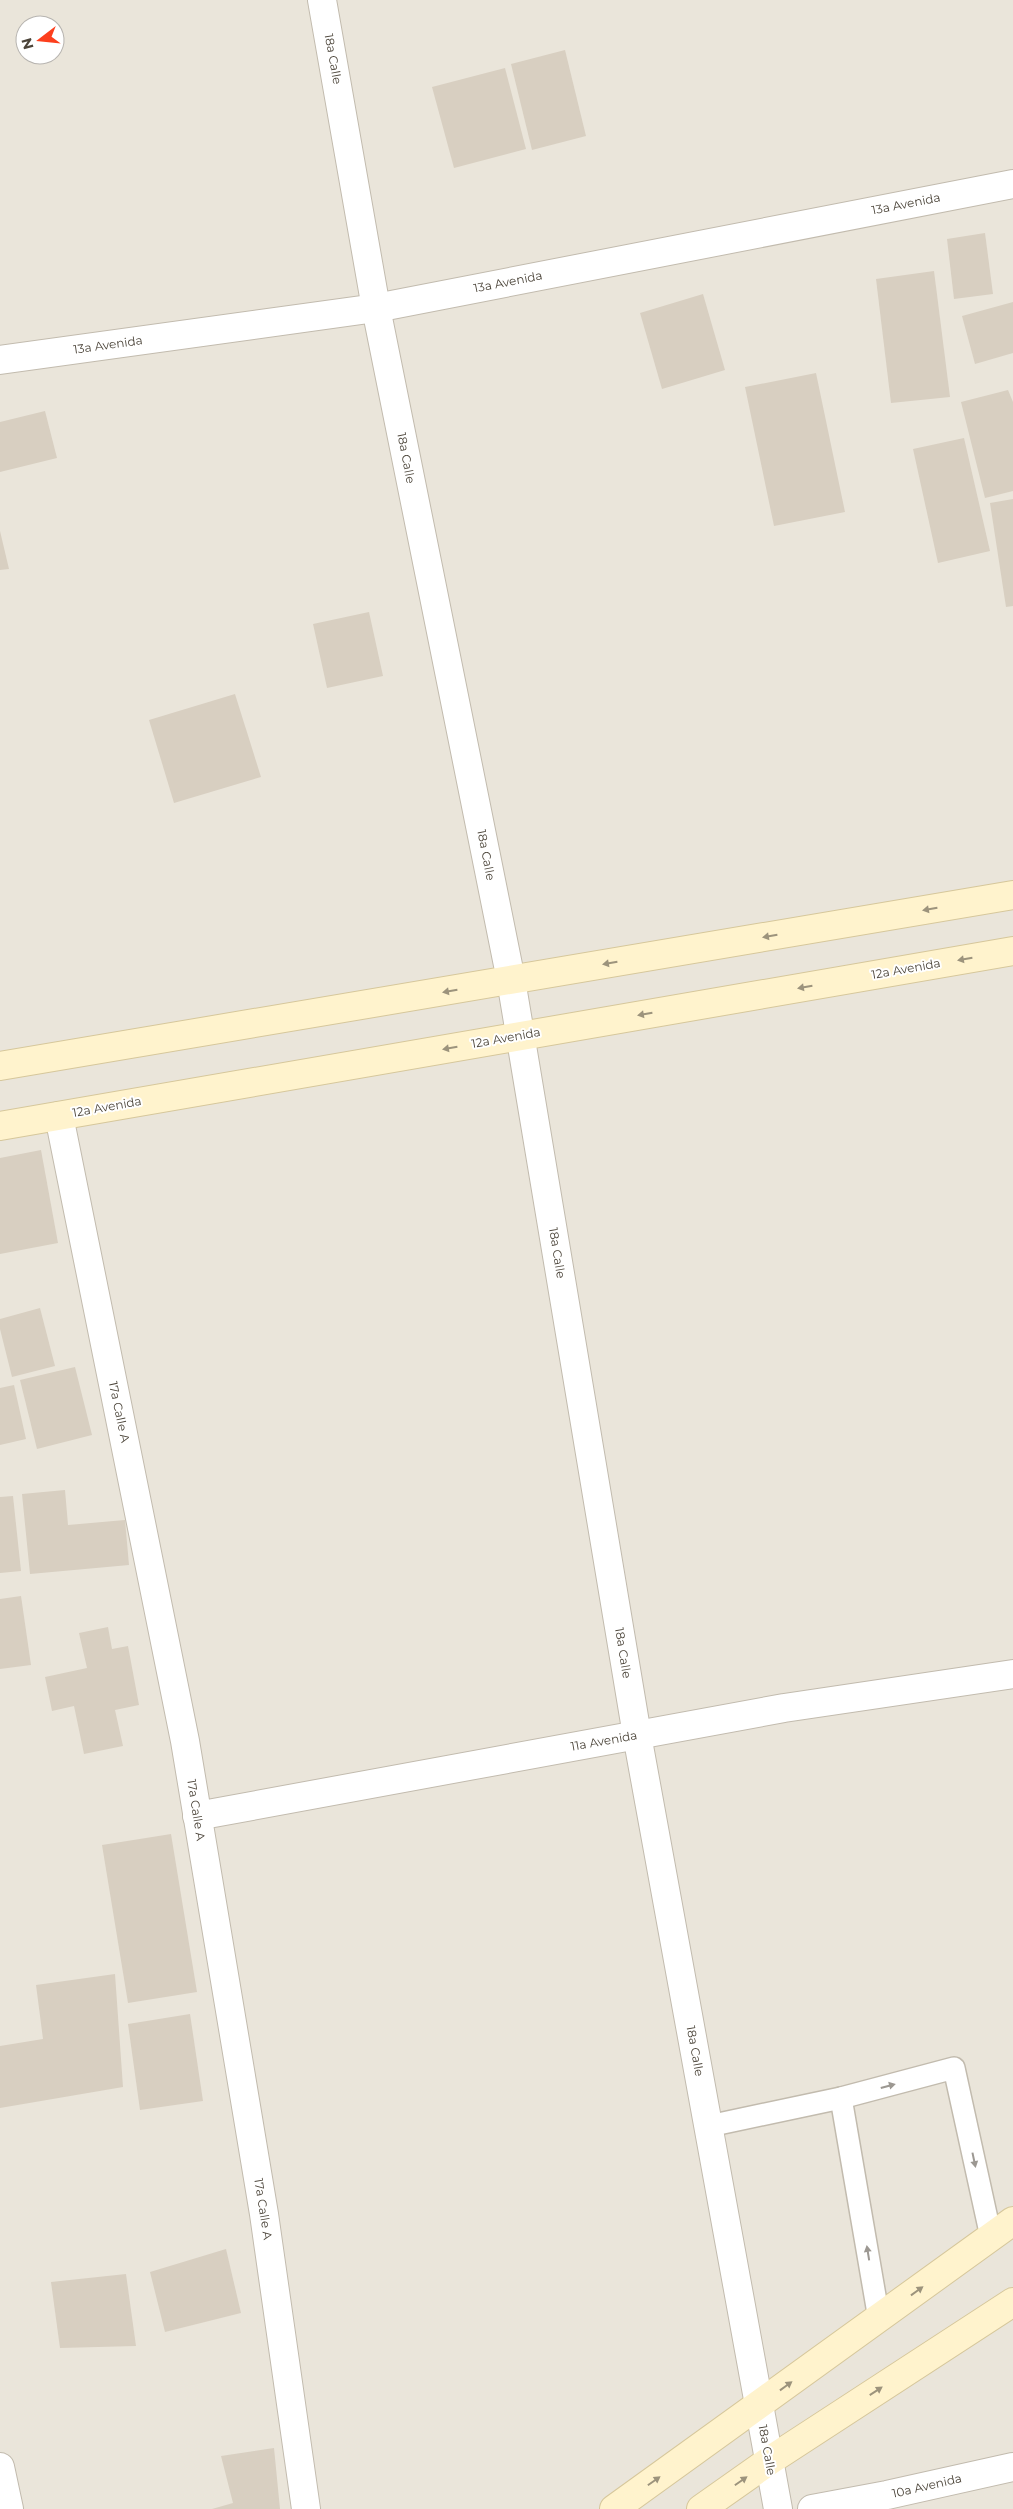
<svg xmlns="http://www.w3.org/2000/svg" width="1013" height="2509" viewBox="0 0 1013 2509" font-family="Montserrat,sans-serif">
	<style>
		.residential { fill: #eae5da; fill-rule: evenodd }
		.building { fill: #d8cfc1 }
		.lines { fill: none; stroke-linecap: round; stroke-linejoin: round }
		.lane-casing { stroke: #c2bbae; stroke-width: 24 }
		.street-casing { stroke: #c2bbae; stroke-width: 30 }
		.secondary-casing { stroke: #d6c79b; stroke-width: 30 }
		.lane { stroke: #fff; stroke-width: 21 }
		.street { stroke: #fff; stroke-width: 28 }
		.secondary { stroke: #fff3cd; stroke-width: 28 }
		.oneway { fill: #9c937c }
		.oneway2 { fill: #9c9892 }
		.labels { text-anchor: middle; stroke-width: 4; stroke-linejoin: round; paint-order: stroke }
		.street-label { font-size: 12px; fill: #4b4439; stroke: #fff }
	</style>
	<rect width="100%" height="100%" fill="#f6f3ec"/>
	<!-- residential -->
	<path class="residential" d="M0,0H1013V2509H0ZM25,25H55V55H25Z"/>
	<!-- building -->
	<g class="building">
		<path d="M565,50L586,136L532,150L511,64Z"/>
		<path d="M505,68L526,149L454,168L432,87Z"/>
		<path d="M985,233L993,294L954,299L947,239Z"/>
		<path d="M934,271L950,397L891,403L876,279Z"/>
		<path d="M703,294L725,370L662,389L640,313Z"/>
		<path d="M1013,302V353L975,364L962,316Z"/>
		<path d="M816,373L845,512L774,526L745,387Z"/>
		<path d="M1008,390L1013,402V491L985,498L961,402Z"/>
		<path d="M45,411L57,458L0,472V422Z"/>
		<path d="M964,438L990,551L938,563L913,449Z"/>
		<path d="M1013,499V606L1006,607L990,503Z"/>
		<path d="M0,531L9,569L0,570Z"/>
		<path d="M369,612L383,676L327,688L313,624Z"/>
		<path d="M235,694L261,777L174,803L149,720Z"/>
		<path d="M41,1150L58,1243L0,1254V1158Z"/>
		<path d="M40,1308L55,1366L12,1377L0,1329V1319Z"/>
		<path d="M75,1367L92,1435L37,1449L20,1380Z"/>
		<path d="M14,1385L26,1439L0,1445V1388Z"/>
		<path d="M65,1490L68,1525L125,1520L129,1565L30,1574L22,1494Z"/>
		<path d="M13,1496L21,1571L0,1573V1497Z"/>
		<path d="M21,1596L31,1665L0,1669V1599Z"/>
		<path d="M108,1627L112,1649L128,1646L139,1705L115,1710L123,1746L84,1754L74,1706L52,1711L45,1677L87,1668L79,1633Z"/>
		<path d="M171,1834L197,1992L128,2003L102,1845Z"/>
		<path d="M115,1974L123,2087L0,2108V2046L43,2039L36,1985Z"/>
		<path d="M190,2014L203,2101L140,2110L128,2024Z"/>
		<path d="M226,2249L241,2313L165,2332L150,2272Z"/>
		<path d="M126,2274L136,2346L60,2348L51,2282Z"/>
		<path d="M274,2448L280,2509H212L233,2503L221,2456Z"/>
	</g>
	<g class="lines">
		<defs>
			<g id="lane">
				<path d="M841,2098L879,2319"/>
				<path d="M709,2126L841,2098L954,2068L991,2237"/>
			</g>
			<g id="street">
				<path d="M322,0L376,308L511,980L637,1735L778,2509"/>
				<path d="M0,360L376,308L1013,184"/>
				<path d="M59,1116L185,1741L264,2214L306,2509"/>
				<path d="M197,1816L784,1708L1013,1674"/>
				<path d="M0,2467L9,2509"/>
				<path d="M812,2509L887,2495L1013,2467"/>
			</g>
			<g id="secondary">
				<path d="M0,1066L1013,895"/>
				<path d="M0,1126L1013,951"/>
				<path d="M614,2509L1013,2221"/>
				<path d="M701,2509L769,2461L1013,2302"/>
			</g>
		</defs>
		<!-- lane casing -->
		<use href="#lane" class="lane-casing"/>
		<!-- street casing -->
		<use href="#street" class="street-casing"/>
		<!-- secondary casing -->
		<use href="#secondary" class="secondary-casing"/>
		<!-- lane -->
		<use href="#lane" class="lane"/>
		<!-- street -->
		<use href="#street" class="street"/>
		<!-- secondary -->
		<use href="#secondary" class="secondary"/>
	</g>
	<!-- one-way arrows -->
	<defs><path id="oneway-solid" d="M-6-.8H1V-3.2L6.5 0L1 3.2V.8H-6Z" transform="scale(1.25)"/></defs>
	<g class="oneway">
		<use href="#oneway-solid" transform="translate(930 909) rotate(170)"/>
		<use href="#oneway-solid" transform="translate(770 936) rotate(170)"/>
		<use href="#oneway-solid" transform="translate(965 959) rotate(170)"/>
		<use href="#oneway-solid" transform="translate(610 963) rotate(170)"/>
		<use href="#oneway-solid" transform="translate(805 987) rotate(170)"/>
		<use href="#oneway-solid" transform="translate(450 991) rotate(170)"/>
		<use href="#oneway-solid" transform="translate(645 1014) rotate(170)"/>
		<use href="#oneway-solid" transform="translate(450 1048) rotate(170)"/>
		<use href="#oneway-solid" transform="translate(917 2291) rotate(-36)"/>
		<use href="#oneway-solid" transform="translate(786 2386) rotate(-36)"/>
		<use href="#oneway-solid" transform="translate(876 2391) rotate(-33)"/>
		<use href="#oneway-solid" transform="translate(654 2481) rotate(-35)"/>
		<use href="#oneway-solid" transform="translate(741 2481) rotate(-35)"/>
	</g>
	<g class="oneway2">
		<use href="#oneway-solid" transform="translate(888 2086) rotate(-15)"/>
		<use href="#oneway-solid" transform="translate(974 2160) rotate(78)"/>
		<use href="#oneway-solid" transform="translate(868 2253) rotate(-99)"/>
	</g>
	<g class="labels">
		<!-- street labels -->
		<g class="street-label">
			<text transform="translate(333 59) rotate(80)" y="4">18a Calle</text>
			<text transform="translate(906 204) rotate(-11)" y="4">13a Avenida</text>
			<text transform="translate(508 282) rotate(-11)" y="4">13a Avenida</text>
			<text transform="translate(108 345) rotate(-8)" y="4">13a Avenida</text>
			<text transform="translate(406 458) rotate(79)" y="4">18a Calle</text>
			<text transform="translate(486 855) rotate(79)" y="4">18a Calle</text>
			<text transform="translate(906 969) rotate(-10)" y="4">12a Avenida</text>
			<text transform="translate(506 1038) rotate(-10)" y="4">12a Avenida</text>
			<text transform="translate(107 1107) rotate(-10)" y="4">12a Avenida</text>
			<text transform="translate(557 1253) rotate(81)" y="4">18a Calle</text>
			<text transform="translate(119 1412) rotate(78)" y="4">17a Calle A</text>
			<text transform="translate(623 1653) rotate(81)" y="4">18a Calle</text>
			<text transform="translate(604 1741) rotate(-10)" y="4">11a Avenida</text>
			<text transform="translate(196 1810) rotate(81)" y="4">17a Calle A</text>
			<text transform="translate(695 2051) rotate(80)" y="4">18a Calle</text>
			<text transform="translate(263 2209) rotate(81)" y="4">17a Calle A</text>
			<text transform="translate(767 2450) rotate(80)" y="4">18a Calle</text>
			<text transform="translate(927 2486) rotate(-13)" y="4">10a Avenida</text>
		</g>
	</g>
	<!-- north arrow -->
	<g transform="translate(40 40) rotate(254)"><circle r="24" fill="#ffffff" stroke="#b7b4b0"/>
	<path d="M0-4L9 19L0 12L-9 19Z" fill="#fc3f1d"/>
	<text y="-8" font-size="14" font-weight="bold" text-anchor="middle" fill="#4b4439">N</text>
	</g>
</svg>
